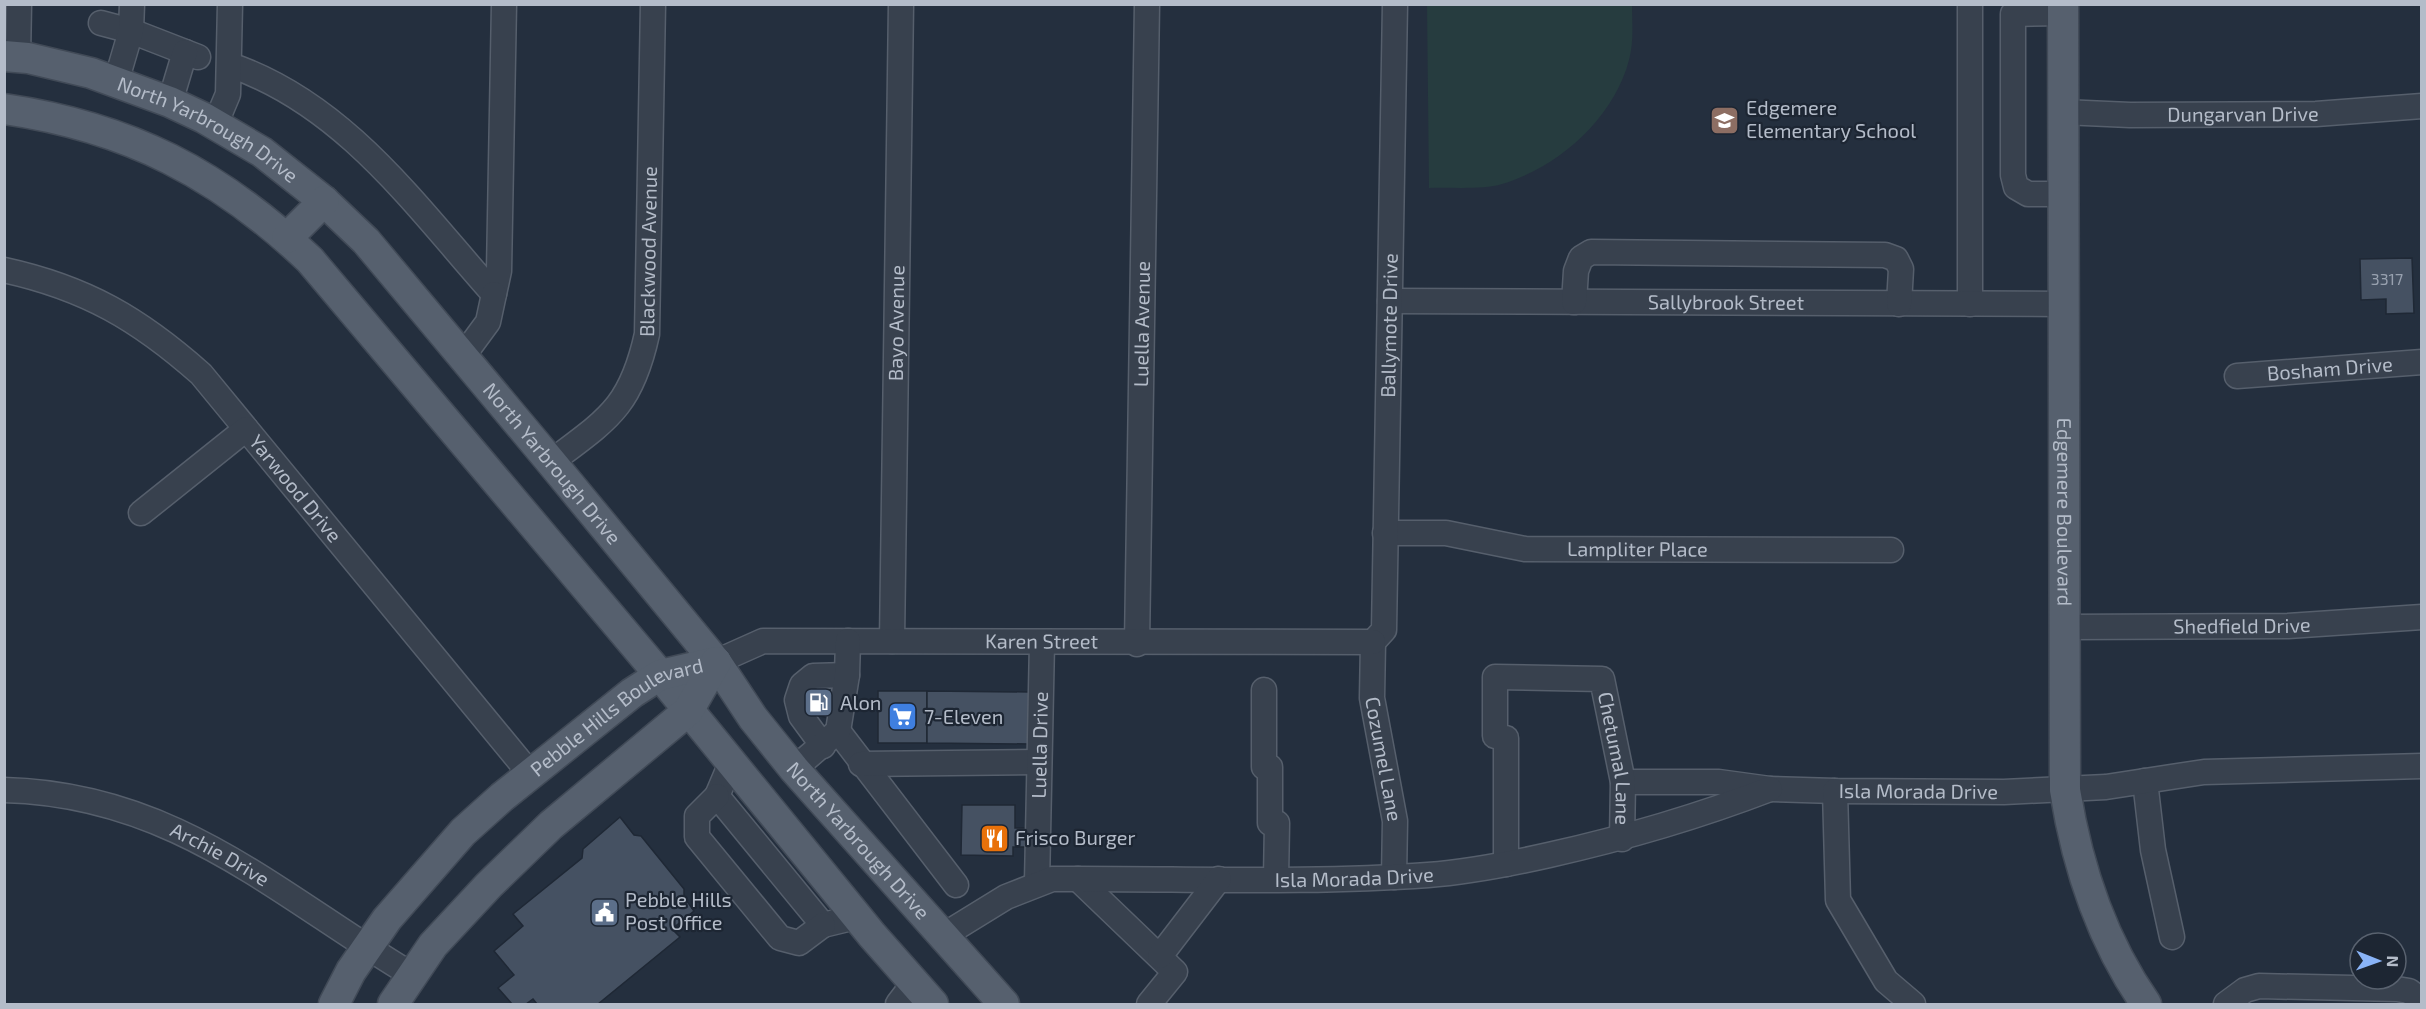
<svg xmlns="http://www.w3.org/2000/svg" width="2426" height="1009" viewBox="0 0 2426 1009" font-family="'Exo 2',sans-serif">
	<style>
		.green { fill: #263c3f }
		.building { fill: #455162; stroke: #1f2835; stroke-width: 1.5 }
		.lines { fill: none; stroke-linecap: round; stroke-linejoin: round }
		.minor-casing { stroke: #565f6c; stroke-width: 27 }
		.major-casing { stroke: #414a57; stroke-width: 33 }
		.minor { stroke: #38414e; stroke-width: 24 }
		.major { stroke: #56606e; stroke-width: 30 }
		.labels { text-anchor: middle; stroke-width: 4.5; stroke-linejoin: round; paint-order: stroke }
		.number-label { font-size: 16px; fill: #98a1af }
		.poi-label { font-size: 20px; fill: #b4bcc9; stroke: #1d2633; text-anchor: start }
		.street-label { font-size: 20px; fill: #b4bcc9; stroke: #1d2633 }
	</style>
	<rect width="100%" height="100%" fill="#242f3e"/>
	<!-- green -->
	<path class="green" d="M1427,5H1632C1632,22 1634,43 1629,60C1614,118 1559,167 1502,184C1483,190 1450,187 1429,188Z"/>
	<!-- building -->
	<g class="building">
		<path d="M2412,258L2414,313L2386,314V299L2361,300L2360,259Z"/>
		<path d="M810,688L834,694L828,718L805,712Z"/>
		<rect x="878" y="691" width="49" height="52"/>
		<path d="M927,691L1030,692L1029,744L927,743Z"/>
		<path d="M962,805H1015V828H1026V847H1013V856L961,855Z"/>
		<path d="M620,817L634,835L641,836L684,889V897L694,911L672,929L680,937L598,1004H537L533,999L526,1004H512L498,988L514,975L494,951L523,926L513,914L582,858L583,849Z"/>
	</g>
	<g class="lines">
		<defs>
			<g id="minor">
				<path d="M1970,4V304"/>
				<path d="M2063,13L2013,14V175L2016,187L2028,194H2063"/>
				<path d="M101,23L131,31L198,57"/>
				<path d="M18,57L19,4"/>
				<path d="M230,65C345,104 417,208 494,294L499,271L504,4"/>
				<path d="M116,82L131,31L132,4"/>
				<path d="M170,102L185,52"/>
				<path id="s1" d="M2063,112L2130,115L2316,114L2422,106"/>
				<path d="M215,125L228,94L230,4"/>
				<path id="s2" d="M4,270C86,288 139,319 201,374L532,776"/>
				<path id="s3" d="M1390,301L2064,304"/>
				<path d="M1574,302L1576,271L1581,258L1591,252L1885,255L1896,259L1901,269L1899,304"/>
				<path d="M463,356L488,322L494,294"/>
				<path id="s4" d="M2237,376L2422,362"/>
				<path id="s5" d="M551,462C608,419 631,407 647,334L653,4"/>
				<path d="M141,513L246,429"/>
				<path id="s6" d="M1385,533H1446L1525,549L1891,550"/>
				<path id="s7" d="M2064,627L2288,626L2422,617"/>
				<path id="s8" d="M892,641L901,4"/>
				<path id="s9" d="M1373,642L1384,630L1395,4"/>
				<path id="s10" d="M1373,642L1372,698L1395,821L1394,877"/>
				<path id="s11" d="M1137,644L1147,4"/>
				<path id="s12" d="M716,662L763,641L1373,642"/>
				<path d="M1264,690V767H1270V823H1277L1276,879"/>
				<path d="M838,731L956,885"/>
				<path d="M823,746L801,716L797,700L802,685L813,676L847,675"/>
				<path d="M731,763L717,796L823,925L856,917"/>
				<path d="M861,764L1039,762"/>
				<path d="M794,769L838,731L847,675L848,641"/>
				<path d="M2145,781L2153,850L2172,937"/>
				<path id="s13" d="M1623,782H1719L1770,789L1835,791L2004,792L2106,787L2204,772L2422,766"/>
				<path id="s14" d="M4,790C174,794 275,893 412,975"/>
				<path d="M1835,791L1838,900L1886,981L1913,1004"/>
				<path d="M717,796L697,816V837L780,938L799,943L823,925"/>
				<path id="s15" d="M1506,864V738L1495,736V677L1602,679L1623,782L1622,839"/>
				<path d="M1078,879L1175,972L1149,1004"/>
				<path id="s16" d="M1037,883L1042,642"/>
				<path id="s17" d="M941,937L1006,897L1052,879C1177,878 1303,884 1428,875C1469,872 1509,864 1549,855C1625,838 1697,817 1770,789"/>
				<path d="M1160,956L1219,879"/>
				<path d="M898,1004L914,983"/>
				<path d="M2226,1004L2245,990L2259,986L2397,989L2409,991L2422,1001"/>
			</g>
			<g id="major">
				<path id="s18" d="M2063,4L2065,790C2077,866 2102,941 2146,1004"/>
				<path id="s19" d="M4,56L28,58L91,73L170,102L204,118L262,152L324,201L366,241L551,462L716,662L753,718L794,769L1004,1004"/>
				<path d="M4,109C129,127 219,174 310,260L660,675L872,935L933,1004"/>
				<path d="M287,238L324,201"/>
				<path id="s20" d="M334,1004L351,971L387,919L463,832L502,797L632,693L660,675L716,662"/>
				<path d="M393,1004L433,945L489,885L551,825L688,711L716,662"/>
			</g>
		</defs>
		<!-- minor casing -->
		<use href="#minor" class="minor-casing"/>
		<!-- major casing -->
		<use href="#major" class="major-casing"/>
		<!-- minor -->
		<use href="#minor" class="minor"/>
		<!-- major -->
		<use href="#major" class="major"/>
	</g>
	<!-- icons -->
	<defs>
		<symbol id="school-square" viewBox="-11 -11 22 22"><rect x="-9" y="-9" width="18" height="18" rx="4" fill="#8d6e63" stroke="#1d2633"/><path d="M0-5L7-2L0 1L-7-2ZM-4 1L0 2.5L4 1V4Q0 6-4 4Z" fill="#fff"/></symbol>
		<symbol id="fuel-square" viewBox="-11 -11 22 22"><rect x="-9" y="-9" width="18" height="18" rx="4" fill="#5c6f8a" stroke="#1d2633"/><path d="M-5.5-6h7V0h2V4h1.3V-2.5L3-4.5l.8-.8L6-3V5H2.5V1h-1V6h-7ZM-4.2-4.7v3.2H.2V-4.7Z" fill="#fff"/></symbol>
		<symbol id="supermarket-square" viewBox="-11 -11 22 22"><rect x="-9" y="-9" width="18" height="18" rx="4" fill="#3f7fe0" stroke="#1d2633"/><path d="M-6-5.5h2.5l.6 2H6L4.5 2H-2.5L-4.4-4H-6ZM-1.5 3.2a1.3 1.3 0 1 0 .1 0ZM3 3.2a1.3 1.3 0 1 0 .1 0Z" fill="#fff"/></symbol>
		<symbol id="restaurant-square" viewBox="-11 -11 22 22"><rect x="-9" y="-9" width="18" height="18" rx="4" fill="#e8710a" stroke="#1d2633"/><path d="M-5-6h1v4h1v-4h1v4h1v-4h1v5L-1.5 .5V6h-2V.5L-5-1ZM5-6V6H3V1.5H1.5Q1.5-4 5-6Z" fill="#fff"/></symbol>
		<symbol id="civic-square" viewBox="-11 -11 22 22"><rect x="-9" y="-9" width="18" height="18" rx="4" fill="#5c6f8a" stroke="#1d2633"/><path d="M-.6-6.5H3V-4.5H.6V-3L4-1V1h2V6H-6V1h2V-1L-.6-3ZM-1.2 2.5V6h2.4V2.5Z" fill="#fff"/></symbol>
	</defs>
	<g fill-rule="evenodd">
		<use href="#school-square" x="1708" y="104" width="33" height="33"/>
		<use href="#fuel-square" x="802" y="686" width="33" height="33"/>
		<use href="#supermarket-square" x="886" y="700" width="33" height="33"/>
		<use href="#restaurant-square" x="978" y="822" width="33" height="33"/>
		<use href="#civic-square" x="588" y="896" width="33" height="33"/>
	</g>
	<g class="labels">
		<!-- number labels -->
		<g class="number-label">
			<text x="2387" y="285">3317</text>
		</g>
		<!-- poi labels -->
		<g class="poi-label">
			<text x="1746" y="115">Edgemere<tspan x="1746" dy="23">Elementary School</tspan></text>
			<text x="840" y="710">Alon</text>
			<text x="924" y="724">7-Eleven</text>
			<text x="1015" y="845">Frisco Burger</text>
			<text x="625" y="907">Pebble Hills<tspan x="625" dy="23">Post Office</tspan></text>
		</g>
		<!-- street labels -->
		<g class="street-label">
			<text dy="7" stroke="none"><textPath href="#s1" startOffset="180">Dungarvan Drive</textPath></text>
			<text dy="7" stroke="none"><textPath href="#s19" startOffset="219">North Yarbrough Drive</textPath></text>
			<text dy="7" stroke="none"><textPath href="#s5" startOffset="248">Blackwood Avenue</textPath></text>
			<text dy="7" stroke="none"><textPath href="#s3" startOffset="336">Sallybrook Street</textPath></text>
			<text dy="7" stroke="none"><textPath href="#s8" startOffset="318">Bayo Avenue</textPath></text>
			<text dy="7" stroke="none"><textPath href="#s11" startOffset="320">Luella Avenue</textPath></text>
			<text dy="7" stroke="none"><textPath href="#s9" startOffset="321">Ballymote Drive</textPath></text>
			<text dy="7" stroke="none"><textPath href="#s4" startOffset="93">Bosham Drive</textPath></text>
			<text dy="7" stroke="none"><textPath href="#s19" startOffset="705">North Yarbrough Drive</textPath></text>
			<text dy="7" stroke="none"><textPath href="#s2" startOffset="374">Yarwood Drive</textPath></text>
			<text dy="7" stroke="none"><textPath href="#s18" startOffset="508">Edgemere Boulevard</textPath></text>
			<text dy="7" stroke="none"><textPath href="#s6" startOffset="254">Lampliter Place</textPath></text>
			<text dy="7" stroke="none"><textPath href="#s7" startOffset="178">Shedfield Drive</textPath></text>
			<text dy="7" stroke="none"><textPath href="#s12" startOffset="330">Karen Street</textPath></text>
			<text dy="7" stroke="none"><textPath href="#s20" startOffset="410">Pebble Hills Boulevard</textPath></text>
			<text dy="7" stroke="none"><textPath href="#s16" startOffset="138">Luella Drive</textPath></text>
			<text dy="7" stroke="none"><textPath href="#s10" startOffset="118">Cozumel Lane</textPath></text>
			<text dy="7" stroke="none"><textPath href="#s15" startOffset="384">Chetumal Lane</textPath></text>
			<text dy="7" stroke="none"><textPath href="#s13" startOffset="296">Isla Morada Drive</textPath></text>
			<text dy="7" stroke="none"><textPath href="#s19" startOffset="1191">North Yarbrough Drive</textPath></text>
			<text dy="7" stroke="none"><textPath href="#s14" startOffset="228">Archie Drive</textPath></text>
			<text dy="7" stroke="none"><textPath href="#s17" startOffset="428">Isla Morada Drive</textPath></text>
		</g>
	</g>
	<!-- border -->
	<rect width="2426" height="1009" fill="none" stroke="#b4bcc9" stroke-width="12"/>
	<!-- north arrow -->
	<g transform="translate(2378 961) rotate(91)"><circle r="28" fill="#1d2633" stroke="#59626f" stroke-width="1.5"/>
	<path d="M0-4.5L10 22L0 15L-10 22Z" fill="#8ab4f8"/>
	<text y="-9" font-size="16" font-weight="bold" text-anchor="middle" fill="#b4bcc9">N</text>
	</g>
</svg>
